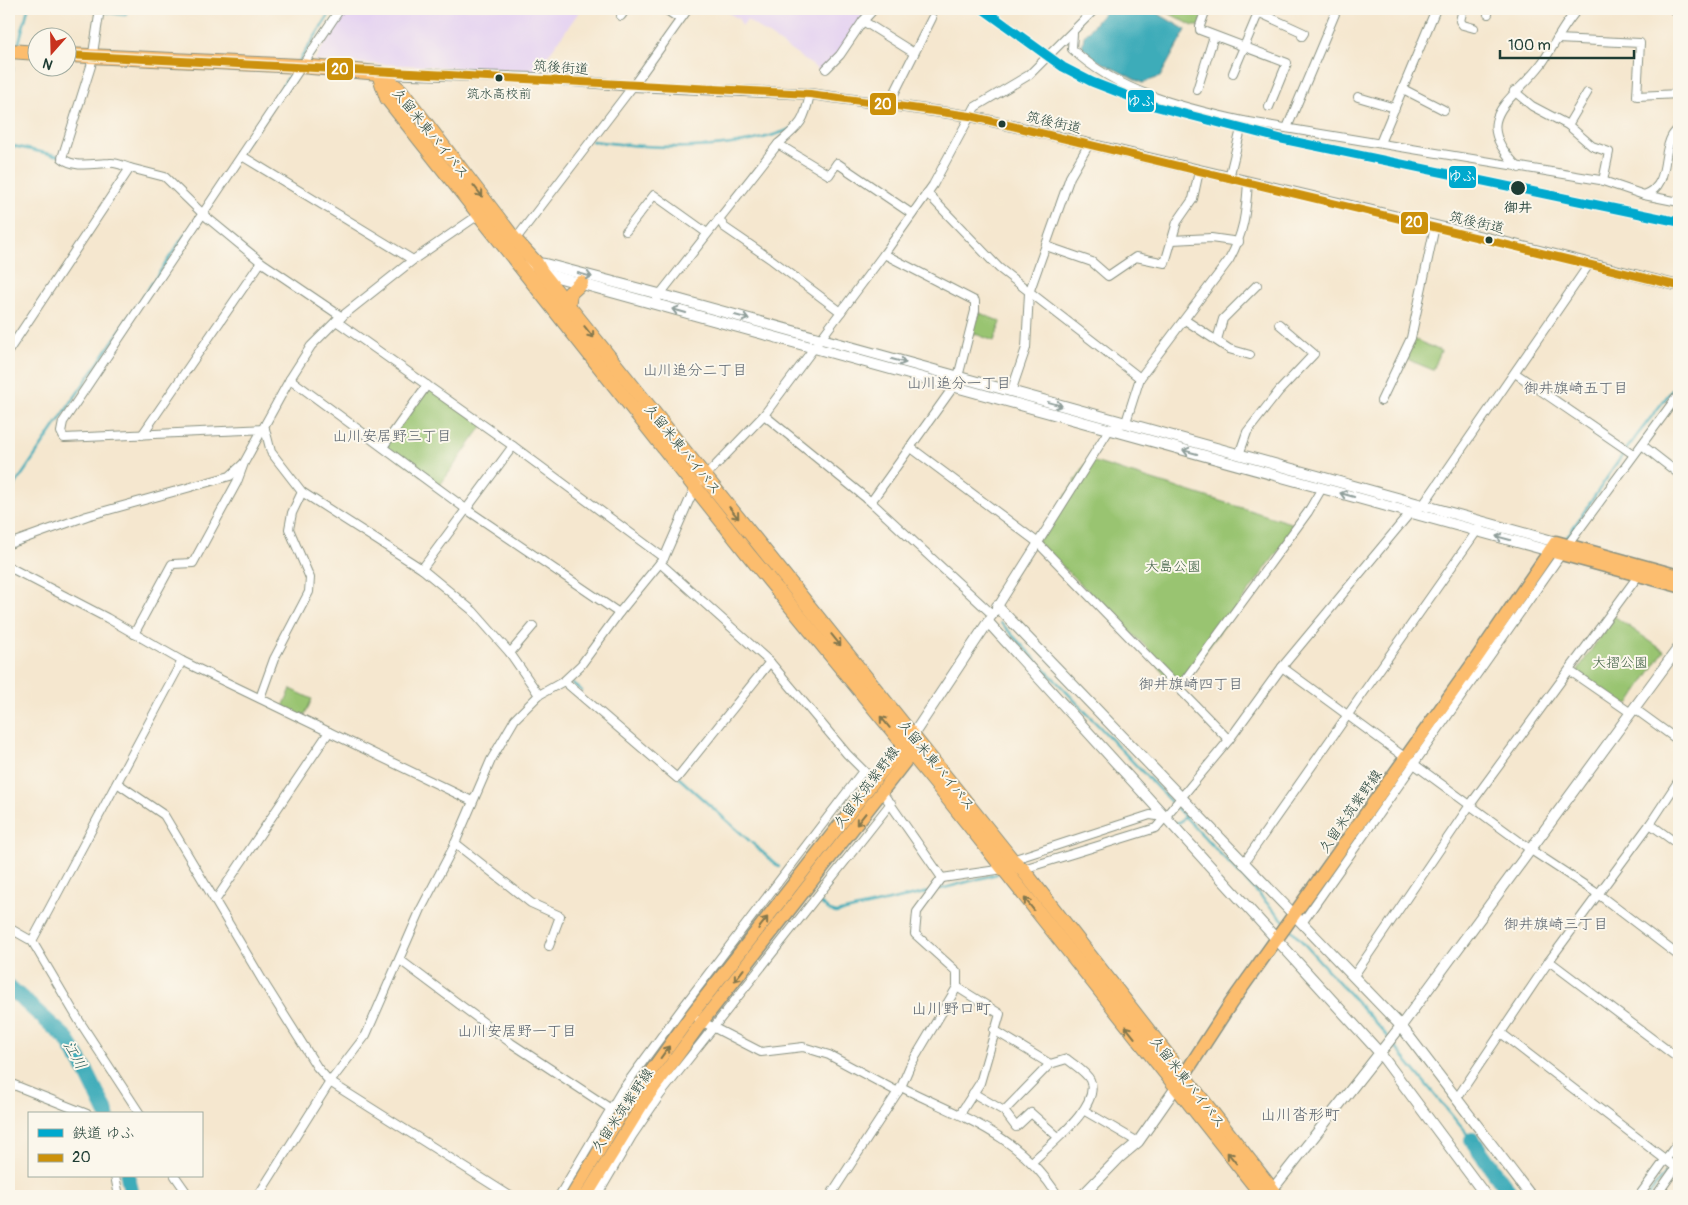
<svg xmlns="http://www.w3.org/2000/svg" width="1688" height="1205" viewBox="0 0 1688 1205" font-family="Pangolin,'Klee One',sans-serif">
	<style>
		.built { fill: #e5d3f1 }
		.green { fill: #99c471; stroke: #5c8052 }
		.water { fill: #3cacb9; stroke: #2e7476 }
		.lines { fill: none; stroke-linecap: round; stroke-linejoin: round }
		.stream { stroke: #3cacb9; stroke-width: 2.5 }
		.river { stroke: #3cacb9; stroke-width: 16 }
		.minor-casing { stroke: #8a9282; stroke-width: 10 }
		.tertiary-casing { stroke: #8a9282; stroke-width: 12 }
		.primary-casing { stroke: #8a9282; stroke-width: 15 }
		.trunk-casing { stroke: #8a9282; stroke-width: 16 }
		.minor { stroke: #fff; stroke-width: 8 }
		.tertiary { stroke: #fff; stroke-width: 10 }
		.primary { stroke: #fcbd6e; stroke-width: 12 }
		.trunk { stroke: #fcbd6e; stroke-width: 14 }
		.bus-1-casing { stroke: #fbf7ec; stroke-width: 11 }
		.bus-1 { stroke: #cc910a; stroke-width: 8 }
		.rail-1-casing { stroke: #fbf7ec; stroke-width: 12 }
		.rail-1 { stroke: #00a9ce; stroke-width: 9 }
		.oneway { stroke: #82774e }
		.oneway2 { stroke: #8f9e9a }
		.bus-dot { fill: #1f3d34; stroke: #fbf7ec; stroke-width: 2 }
		.labels { text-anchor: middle; stroke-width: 4; stroke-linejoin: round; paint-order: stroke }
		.bus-label { font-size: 13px; fill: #1f3d34; stroke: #fbf7ec }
		.street-label { font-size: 14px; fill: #1f3d34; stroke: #fbf7ec }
		.stop-label { font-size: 14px; font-weight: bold; fill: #1f3d34; stroke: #fbf7ec }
		.park-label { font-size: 14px; fill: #3e5f43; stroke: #fbf7ec }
		.neighbourhood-label { font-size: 15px; fill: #5a636d; stroke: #fbf7ec }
		.water-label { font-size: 15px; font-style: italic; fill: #285e5c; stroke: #fbf7ec }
		.quarter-label { font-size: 16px; fill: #5a636d; stroke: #fbf7ec }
		.line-badge { stroke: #fbf7ec; stroke-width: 2 }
		.badge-label { font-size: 14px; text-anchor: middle; font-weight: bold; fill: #fff }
	</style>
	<rect width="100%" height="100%" fill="#fbf7ec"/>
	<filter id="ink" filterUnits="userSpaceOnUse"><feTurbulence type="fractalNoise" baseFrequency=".02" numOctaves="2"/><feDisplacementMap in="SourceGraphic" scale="10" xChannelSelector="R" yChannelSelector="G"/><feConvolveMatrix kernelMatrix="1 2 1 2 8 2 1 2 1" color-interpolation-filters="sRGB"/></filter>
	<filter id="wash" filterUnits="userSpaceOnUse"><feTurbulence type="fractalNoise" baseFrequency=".0096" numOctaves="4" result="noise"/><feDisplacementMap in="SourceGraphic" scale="20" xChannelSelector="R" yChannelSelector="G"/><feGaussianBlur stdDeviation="1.12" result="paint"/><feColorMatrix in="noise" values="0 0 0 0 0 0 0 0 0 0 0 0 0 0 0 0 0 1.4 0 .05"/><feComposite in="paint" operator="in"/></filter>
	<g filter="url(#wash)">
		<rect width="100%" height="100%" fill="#f5e7cf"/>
		<!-- built -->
		<g class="built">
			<path d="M346,9H581L537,71L314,61Z"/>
			<path d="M721,9H874L840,55L822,72L747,20L742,26L739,19Z"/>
		</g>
		<!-- green -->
		<g class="green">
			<path d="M1161,9H1206L1200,26H1193Z"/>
			<path d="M975,311L1001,322L994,341L970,332Z"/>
			<path d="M1411,338L1441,351L1433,370L1402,357Z"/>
			<path d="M427,385L483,425L438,488L383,447Z"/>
			<path d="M1088,460L1297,525L1179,688L1164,675L1149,650L1037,542Z"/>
			<path d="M1614,616L1664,651L1629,704L1619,701L1578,672L1579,668Z"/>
			<path d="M291,689L312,699L303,719L282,709Z"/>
		</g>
		<!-- water -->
		<path class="water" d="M1107,9H1150L1186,30L1160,77L1142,83L1095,59L1082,47L1084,36Z"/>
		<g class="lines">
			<!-- stream -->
			<g class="stream">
				<path d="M105,12L125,15L128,9"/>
				<path d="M18,46L28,9"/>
				<path d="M299,61L333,9"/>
				<path d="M9,85L13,68"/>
				<path d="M592,141C655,149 731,153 791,129"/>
				<path d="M9,145L59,156"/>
				<path d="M222,178L293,70"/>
				<path d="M9,494L186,233"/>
				<path d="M1565,540L1625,451L1679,381"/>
				<path d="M1001,623L1284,921"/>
				<path d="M570,681L582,691"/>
				<path d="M679,778L779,867"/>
				<path d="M1175,823L1180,822L1186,815"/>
				<path d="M937,890L997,874"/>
				<path d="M820,903L830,911L836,913L929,892"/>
				<path d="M1301,917L1380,805"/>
				<path d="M1289,927L1389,1038"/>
				<path d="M1392,1043L1472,1140"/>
				<path d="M1648,1196L1679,1155"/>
			</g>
			<!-- river -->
			<g class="river">
				<path d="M9,987L66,1038L86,1071L107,1114"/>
				<path d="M1472,1140L1512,1196"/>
				<path d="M128,1176L132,1196"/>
			</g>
		</g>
	</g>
	<g filter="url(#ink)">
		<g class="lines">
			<defs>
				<g id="minor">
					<path d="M100,9L91,66L62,158C75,169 95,163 110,163C116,162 123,166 130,168"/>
					<path d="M665,9L680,19"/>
					<path d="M874,9L863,21L914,53"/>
					<path d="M1206,9L1200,26V30L1287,63L1269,107"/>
					<path d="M1463,9L1460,21L1463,25L1474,28"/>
					<path d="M1258,12L1304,33L1302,36"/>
					<path d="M1488,14L1489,9"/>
					<path d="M621,16L626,9"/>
					<path d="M1073,33L1072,49C1117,92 1184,108 1243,121L1600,180L1644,195C1671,186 1661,154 1672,136C1674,133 1677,130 1679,127"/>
					<path d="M1557,39L1640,43L1637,96L1679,94"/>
					<path d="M826,69L840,55L863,21"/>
					<path d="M1233,73L1260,9"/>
					<path d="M1403,89L1444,110"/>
					<path d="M1197,90L1214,36"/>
					<path d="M1514,91L1532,106L1568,125L1587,93"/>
					<path d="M1358,97L1395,108"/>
					<path d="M889,104L932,18"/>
					<path d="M1568,125L1592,146L1609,152L1603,181"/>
					<path d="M1287,128L1337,9"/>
					<path d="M1380,143L1436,9"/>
					<path d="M778,144L829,175L837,163L912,214"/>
					<path d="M242,156L413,260"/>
					<path d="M1519,168C1467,117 1513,102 1542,63C1554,46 1563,25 1578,9"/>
					<path d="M1229,178L1243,121"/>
					<path d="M927,193L999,268L1140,378"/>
					<path d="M1644,195L1679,202"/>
					<path d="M719,218L724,227L772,260L841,312"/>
					<path d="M626,231L654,195L707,233"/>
					<path d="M515,240L633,86L688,9"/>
					<path d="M1172,240L1211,238L1239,242"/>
					<path d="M1046,246L1092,262L1108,276L1136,257L1165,263L1177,222L1193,199L1199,171"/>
					<path d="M657,298L778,144C800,125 804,123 810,94"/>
					<path d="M1185,320L1229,349L1250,355"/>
					<path d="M336,321L513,446L664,558"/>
					<path d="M1217,340L1223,319L1257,285"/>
					<path d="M9,350L130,168L165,177L204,215L261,262L342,317"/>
					<path d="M1515,373L1633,454"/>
					<path d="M290,379L466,509L619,613"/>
					<path d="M1011,392L1026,348L1029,293L1070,177L1089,144"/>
					<path d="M1381,401L1411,338L1435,226"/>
					<path d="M764,415L871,502L993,615"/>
					<path d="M265,429L64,438L61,432L63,422L340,9"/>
					<path d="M265,429L271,452L302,492L422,569L473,611L510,653L539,695"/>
					<path d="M142,435L261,262"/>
					<path d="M1642,445L1679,474"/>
					<path d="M383,447L427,385"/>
					<path d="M910,447L1037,542L1229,740"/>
					<path d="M1239,455L1247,432L1279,391L1314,354L1279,324"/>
					<path d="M871,502L954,386L958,377L975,311V301L884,254"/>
					<path d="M9,544L87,516L230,476L243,464"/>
					<path d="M660,563L770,662L847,754L874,781"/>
					<path d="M9,567L107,618L182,661L472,801"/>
					<path d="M422,569L513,446"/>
					<path d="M988,622L1109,430L1126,422L1140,378L1229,260C1244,233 1246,213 1248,182"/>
					<path d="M134,634L172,564L193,563L237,482L244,463L290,379L311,346L336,321L413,260L480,214"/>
					<path d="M510,653L533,626"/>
					<path d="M1282,667L1531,850L1598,894L1679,956"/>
					<path d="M1570,671L1631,713"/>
					<path d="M564,681L677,778L770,662"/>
					<path d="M1179,688L1308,512L1322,488"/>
					<path d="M260,698L274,659L309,592L310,578L289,529L292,513L302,492"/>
					<path d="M1635,709L1679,741"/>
					<path d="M117,783L164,815L264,983L317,1067L330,1082L510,1196"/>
					<path d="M882,792L942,878"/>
					<path d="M1650,824L1679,845"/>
					<path d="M455,843L531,903L560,916L549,946"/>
					<path d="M1012,860L1150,815L1164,817"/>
					<path d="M1243,864L1479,528"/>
					<path d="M1020,870L1156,828L1229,740L1282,667L1410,513L1423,505L1590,263"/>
					<path d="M942,878L1004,869"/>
					<path d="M215,901L329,732"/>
					<path d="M1302,923L1567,546L1679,394"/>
					<path d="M9,928L32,941L78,1019L140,1114"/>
					<path d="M32,941L182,661"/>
					<path d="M400,960L511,1043L611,1109"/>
					<path d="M1549,961L1679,1059"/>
					<path d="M1353,977L1470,805L1638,576"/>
					<path d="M957,987L1000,1014L980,1083L960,1114"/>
					<path d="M699,1020L761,1052L803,1047L829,1055L898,1092"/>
					<path d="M994,1030L1050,1064"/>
					<path d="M1501,1033L1679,1170"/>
					<path d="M9,1083L87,1114"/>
					<path d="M901,1087C963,1118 1019,1134 1058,1196"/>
					<path d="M973,1093L1004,1111"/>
					<path d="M1457,1098L1549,961L1650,824L1679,780"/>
					<path d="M1085,1111L1138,1142"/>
					<path d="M1032,1162C1048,1146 1102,1106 1090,1080C1086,1072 1074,1065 1067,1059L1050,1064L1004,1111L1016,1127L1031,1113L1058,1137"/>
					<path d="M115,1176L119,1196"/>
					<path d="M175,1176L189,1196"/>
					<path d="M258,1196L330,1082L366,1035L421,909L453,848L491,760L515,719L539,695L564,681L581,665L619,613L664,558L695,487L764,415L884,254L933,185L975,107L1029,75L1095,9"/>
					<path d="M559,1196L622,1090L683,1007L863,771"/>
					<path d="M597,1196L632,1136L660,1095L891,803"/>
					<path d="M830,1196L901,1087L910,1066L957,987V972L915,934L917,912L942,878"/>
					<path d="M1639,1196L1679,1141"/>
					<path d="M1656,1196L1675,1169"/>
				</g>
				<g id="tertiary">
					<path d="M379,73L536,78L633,86L810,94L970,116L1491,239L1679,286"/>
					<path d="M521,268L536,263L545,264L659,294L1556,542"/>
					<path d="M539,272L1550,551"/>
					<path d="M997,606L1401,1026L1531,1196"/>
					<path d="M913,735L988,622L1379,1052L1486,1196"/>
					<path d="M1272,1190L1401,1026L1679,647"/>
					<path d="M1082,1196L1119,1158L1138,1142L1175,1089"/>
				</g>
				<g id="primary">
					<path d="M1676,9L1679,10"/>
					<path d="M1550,551L1679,586"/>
					<path d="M1179,1083L1231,1003L1476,659L1556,542L1679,576"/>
					<path d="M572,1196L624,1109L692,1014L874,781L910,738"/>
					<path d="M586,1196L643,1103L701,1023L911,754L912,745"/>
				</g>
				<g id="trunk">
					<path d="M9,51L38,53"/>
					<path d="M68,55L300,66L379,73"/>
					<path d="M379,73L401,91L515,240L536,263L541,272L1012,860L1023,870L1277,1196"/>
					<path d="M379,74L387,98L748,554L939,787L1263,1196"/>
					<path d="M568,306L570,293L581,283"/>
				</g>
			</defs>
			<!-- minor casing -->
			<use href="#minor" class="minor-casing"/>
			<!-- tertiary casing -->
			<use href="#tertiary" class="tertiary-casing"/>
			<!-- primary casing -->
			<use href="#primary" class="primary-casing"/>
			<!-- trunk casing -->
			<use href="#trunk" class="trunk-casing"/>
			<!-- minor -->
			<use href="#minor" class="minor"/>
			<!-- tertiary -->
			<use href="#tertiary" class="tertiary"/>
			<!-- primary -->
			<use href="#primary" class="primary"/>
			<!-- trunk -->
			<use href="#trunk" class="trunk"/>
			<defs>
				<path id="bus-1" d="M68,55L810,94L970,116L1679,286"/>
			</defs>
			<!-- bus-1 casing -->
			<use href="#bus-1" class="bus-1-casing"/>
			<!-- bus-1 -->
			<use href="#bus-1" class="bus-1"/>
			<defs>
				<path id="rail-1" d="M983,9L1063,67L1092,82L1154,106L1282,139L1679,222"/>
			</defs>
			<!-- rail-1 casing -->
			<use href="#rail-1" class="rail-1-casing"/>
			<!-- rail-1 -->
			<use href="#rail-1" class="rail-1"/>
		</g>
		<!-- one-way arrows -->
		<defs><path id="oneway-shaft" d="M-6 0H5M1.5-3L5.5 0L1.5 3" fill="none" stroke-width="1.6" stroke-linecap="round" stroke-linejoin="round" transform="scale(1.25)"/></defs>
		<g class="oneway">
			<use href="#oneway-shaft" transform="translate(478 191) rotate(52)"/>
			<use href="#oneway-shaft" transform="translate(589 332) rotate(51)"/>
			<use href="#oneway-shaft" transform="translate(734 513) rotate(51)"/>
			<use href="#oneway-shaft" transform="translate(836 640) rotate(51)"/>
			<use href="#oneway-shaft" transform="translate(885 722) rotate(-129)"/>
			<use href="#oneway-shaft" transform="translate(861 819) rotate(128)"/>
			<use href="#oneway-shaft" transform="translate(1029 904) rotate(-128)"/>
			<use href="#oneway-shaft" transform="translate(763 923) rotate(-52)"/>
			<use href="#oneway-shaft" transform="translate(739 975) rotate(128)"/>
			<use href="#oneway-shaft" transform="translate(1130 1032) rotate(-128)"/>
			<use href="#oneway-shaft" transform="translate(665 1052) rotate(-54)"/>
			<use href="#oneway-shaft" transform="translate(1232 1158) rotate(-129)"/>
		</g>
		<g class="oneway2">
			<use href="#oneway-shaft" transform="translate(585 275) rotate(15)"/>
			<use href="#oneway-shaft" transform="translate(679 311) rotate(-164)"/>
			<use href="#oneway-shaft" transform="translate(742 317) rotate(15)"/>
			<use href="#oneway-shaft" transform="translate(899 361) rotate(15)"/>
			<use href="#oneway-shaft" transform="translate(1055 404) rotate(15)"/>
			<use href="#oneway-shaft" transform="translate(1190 452) rotate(-165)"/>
			<use href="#oneway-shaft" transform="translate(1347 495) rotate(-164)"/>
			<use href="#oneway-shaft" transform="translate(1503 538) rotate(-165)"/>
		</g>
	</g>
	<!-- markers -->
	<g class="bus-dot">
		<circle cx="499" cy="78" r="4.5"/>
		<circle cx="1002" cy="124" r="4.5"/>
		<circle cx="1518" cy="188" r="8"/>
		<circle cx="1489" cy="240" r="4.5"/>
	</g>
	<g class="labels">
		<!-- bus labels -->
		<g class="bus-label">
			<text x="499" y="98">筑水高校前</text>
		</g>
		<!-- street labels -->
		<g class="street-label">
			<text transform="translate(561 67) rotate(4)" y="5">筑後街道</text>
			<text transform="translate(1054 122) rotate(13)" y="5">筑後街道</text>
			<text transform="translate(431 133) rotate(51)" y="5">久留米東バイパス</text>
			<text transform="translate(1477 222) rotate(13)" y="5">筑後街道</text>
			<text transform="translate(683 449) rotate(51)" y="5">久留米東バイパス</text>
			<text transform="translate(937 765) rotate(51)" y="5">久留米東バイパス</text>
			<text transform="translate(866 787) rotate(-53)" y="5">久留米筑紫野線</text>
			<text transform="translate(1350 811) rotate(-55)" y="5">久留米筑紫野線</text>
			<text transform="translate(1188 1082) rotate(52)" y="5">久留米東バイパス</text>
			<text transform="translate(622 1110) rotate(-56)" y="5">久留米筑紫野線</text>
		</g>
		<!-- stop labels -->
		<g class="stop-label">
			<text x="1518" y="212">御井</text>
		</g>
		<!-- park labels -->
		<g class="park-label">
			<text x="1173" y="571">大島公園</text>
			<text x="1620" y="667">大摺公園</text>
		</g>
		<!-- neighbourhood labels -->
		<g class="neighbourhood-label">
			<text x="695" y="375">山川追分二丁目</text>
			<text x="959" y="388">山川追分一丁目</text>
			<text x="1576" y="393">御井旗崎五丁目</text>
			<text x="392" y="441">山川安居野三丁目</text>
			<text x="1191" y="689">御井旗崎四丁目</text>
			<text x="1556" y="929">御井旗崎三丁目</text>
			<text x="517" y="1036">山川安居野一丁目</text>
		</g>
		<!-- water labels -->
		<g class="water-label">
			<text transform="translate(75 1055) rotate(61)" y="5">江川</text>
		</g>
		<!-- quarter labels -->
		<g class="quarter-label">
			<text x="951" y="1014">山川野口町</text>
			<text x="1300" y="1120">山川沓形町</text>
		</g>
	</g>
	<g class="line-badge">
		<rect x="326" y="57" width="28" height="24" rx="5" fill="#cc910a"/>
		<rect x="1127" y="89" width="28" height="24" rx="5" fill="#00a9ce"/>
		<rect x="869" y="92" width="28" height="24" rx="5" fill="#cc910a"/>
		<rect x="1448" y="165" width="29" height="24" rx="5" fill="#00a9ce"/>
		<rect x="1400" y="211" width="29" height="24" rx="5" fill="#cc910a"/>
	</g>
	<g class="badge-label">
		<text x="340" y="74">20</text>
		<text x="1141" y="106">ゆふ</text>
		<text x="883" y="109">20</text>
		<text x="1462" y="181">ゆふ</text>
		<text x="1414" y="227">20</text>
	</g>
	<!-- margin -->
	<rect width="1688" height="1205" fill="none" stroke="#fbf7ec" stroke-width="30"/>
	<!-- legend -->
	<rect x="28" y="1112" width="175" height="65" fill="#fbf7ec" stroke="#a3ada2"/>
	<rect x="38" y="1129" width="25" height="8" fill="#00a9ce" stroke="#a3ada2"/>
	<text x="72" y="1138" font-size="15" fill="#1f3d34">鉄道 ゆふ</text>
	<rect x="38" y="1154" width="25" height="8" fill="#cc910a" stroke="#a3ada2"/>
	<text x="72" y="1162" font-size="15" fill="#1f3d34">20</text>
	<!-- north arrow -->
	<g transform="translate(52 52) rotate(200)"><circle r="24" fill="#fbf7ec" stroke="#a3ada2"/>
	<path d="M0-4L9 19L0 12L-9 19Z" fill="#c8321e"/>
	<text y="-8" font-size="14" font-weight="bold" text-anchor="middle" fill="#1f3d34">N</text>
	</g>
	<!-- scale -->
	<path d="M1500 50v8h134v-8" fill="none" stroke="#1f3d34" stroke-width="2.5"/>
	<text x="1508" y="50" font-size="15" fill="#1f3d34" stroke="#fbf7ec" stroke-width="4" paint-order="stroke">100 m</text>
</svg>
